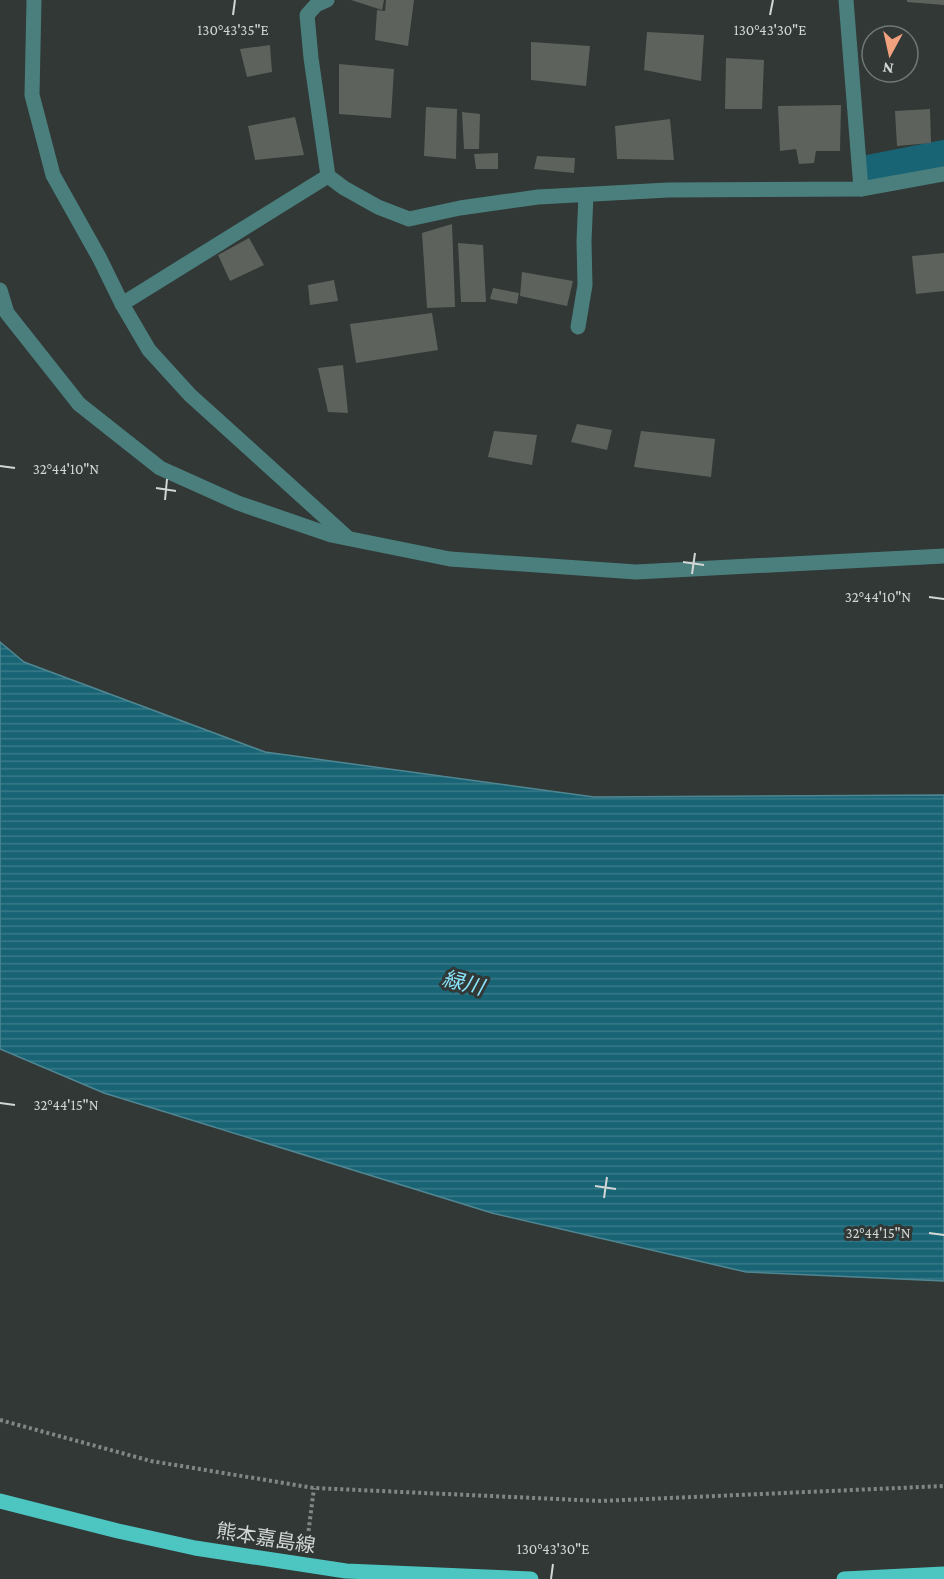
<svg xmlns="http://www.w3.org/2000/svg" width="944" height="1579" viewBox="0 0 944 1579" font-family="'Crimson Pro','Noto Sans JP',serif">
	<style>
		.water { fill: url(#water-rules); stroke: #508692; stroke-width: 1.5 }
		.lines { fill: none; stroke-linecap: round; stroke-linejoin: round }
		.canal { stroke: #186475; stroke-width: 28 }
		.building { fill: #5d625d }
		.path { stroke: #818784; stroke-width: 4; stroke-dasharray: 3 3; stroke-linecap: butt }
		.minor { stroke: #4a7f7d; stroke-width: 15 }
		.major { stroke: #4dc6c2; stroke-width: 15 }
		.ticks { fill: none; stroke: #d2d6d4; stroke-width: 2 }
		.labels { text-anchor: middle; stroke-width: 6; stroke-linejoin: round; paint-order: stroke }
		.street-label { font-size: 20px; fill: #d2d6d4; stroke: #313835 }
		.water-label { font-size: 21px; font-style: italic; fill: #88e3fb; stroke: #313835 }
		.ticks-label { font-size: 15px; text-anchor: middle; fill: #d2d6d4; stroke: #313835; stroke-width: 6; stroke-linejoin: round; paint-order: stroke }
	</style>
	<defs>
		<pattern id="water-rules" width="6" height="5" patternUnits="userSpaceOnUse" patternTransform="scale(1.5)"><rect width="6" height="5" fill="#186475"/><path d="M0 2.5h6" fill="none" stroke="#397988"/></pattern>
	</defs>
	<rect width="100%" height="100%" fill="#313835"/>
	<!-- water -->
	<path class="water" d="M0,642L24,662L265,752L594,797L944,795V1281L746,1272L492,1213L104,1093L0,1049Z"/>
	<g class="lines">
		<!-- canal -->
		<path class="canal" d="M868,169L944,154"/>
	</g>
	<!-- building -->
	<g class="building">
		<path d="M351,0H384L382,10Z"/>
		<path d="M386,0H414L408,46L375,40L377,10L385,11Z"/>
		<path d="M907,0H944V5L907,2Z"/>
		<path d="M647,32L704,35L701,81L644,70Z"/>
		<path d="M531,42L590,46L586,86L531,80Z"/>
		<path d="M270,45L272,72L247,77L240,49Z"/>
		<path d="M726,58L764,60L762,109H725Z"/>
		<path d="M339,64L394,69L391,118L339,114Z"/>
		<path d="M841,105L840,151H816L814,163L799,164L796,149L780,151L778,106Z"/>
		<path d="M426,107L457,109L456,159L424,156Z"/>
		<path d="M930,109L931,143L897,146L895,111Z"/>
		<path d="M462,112L480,114L479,149H464Z"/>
		<path d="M295,117L304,155L255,160L248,126Z"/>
		<path d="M670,119L674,160L617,159L615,126Z"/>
		<path d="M498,153V169H476L474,154Z"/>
		<path d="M537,156L575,158L574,173L534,169Z"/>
		<path d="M452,224L455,307L427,308L422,233Z"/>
		<path d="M249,238L264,265L230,281L218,255Z"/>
		<path d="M458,243L483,245L486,302H461Z"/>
		<path d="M944,253V291L916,294L912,256Z"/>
		<path d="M522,272L573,281L567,306L520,296Z"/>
		<path d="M334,280L338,301L310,305L308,285Z"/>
		<path d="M493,288L519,293L517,304L490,299Z"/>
		<path d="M432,313L438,350L356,363L350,324Z"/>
		<path d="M343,365L348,413L328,412L318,368Z"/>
		<path d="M577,424L612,430L607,450L571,442Z"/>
		<path d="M494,431L537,435L532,465L488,457Z"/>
		<path d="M641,431L715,439L711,477L634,467Z"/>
	</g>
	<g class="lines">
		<!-- path -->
		<g class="path">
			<path d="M0,1420L151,1461L314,1488L601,1501L944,1486"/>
			<path d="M307,1543L314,1488"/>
		</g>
		<!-- minor -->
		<g class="minor">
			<path d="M34,0L32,95L53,175L100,259L122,304L149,350L190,395L348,538"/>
			<path d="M327,0L316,5L307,15L311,58L328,176L344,188L378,207L409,219L460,208L538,197L668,190L861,189L944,174"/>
			<path d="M846,0L861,189"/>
			<path d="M0,290L7,313L79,404L160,468L238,503L331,535L450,559L636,572L944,556"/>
			<path d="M122,304L328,176"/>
			<path d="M578,327L585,285L584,241L586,195"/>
		</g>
		<!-- major -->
		<g class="major">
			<path d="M0,1501L118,1531L195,1548L346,1571L531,1579"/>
			<path d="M844,1579L944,1574"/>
		</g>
	</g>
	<!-- ticks -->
	<path class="ticks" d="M233,15L235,0M770,15L773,0M0,466L15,468M156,488L176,491M165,500L167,479M683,562L704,565M692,574L695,553M929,597L944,599M0,1103L15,1105M595,1186L616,1189M604,1198L607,1177M929,1233L944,1235M551,1579L553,1564"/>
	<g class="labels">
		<!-- street labels -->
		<g class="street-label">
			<text transform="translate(266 1538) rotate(9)" y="7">熊本嘉島線</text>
		</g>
		<!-- water labels -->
		<g class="water-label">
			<text transform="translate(463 983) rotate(14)" y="7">緑川</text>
		</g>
	</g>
	<g class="ticks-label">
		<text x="233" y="35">130°43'35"E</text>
		<text x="770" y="35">130°43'30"E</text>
		<text x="66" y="474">32°44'10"N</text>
		<text x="878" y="602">32°44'10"N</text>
		<text x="66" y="1110">32°44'15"N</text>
		<text x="878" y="1238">32°44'15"N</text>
		<text x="553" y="1554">130°43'30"E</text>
	</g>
	<!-- north arrow -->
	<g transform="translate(890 54) rotate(188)"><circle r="28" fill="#313835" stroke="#717775" stroke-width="1.5"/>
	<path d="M0-4.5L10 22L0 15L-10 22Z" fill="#f1a17d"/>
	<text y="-9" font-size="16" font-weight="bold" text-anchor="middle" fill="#d2d6d4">N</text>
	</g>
</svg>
